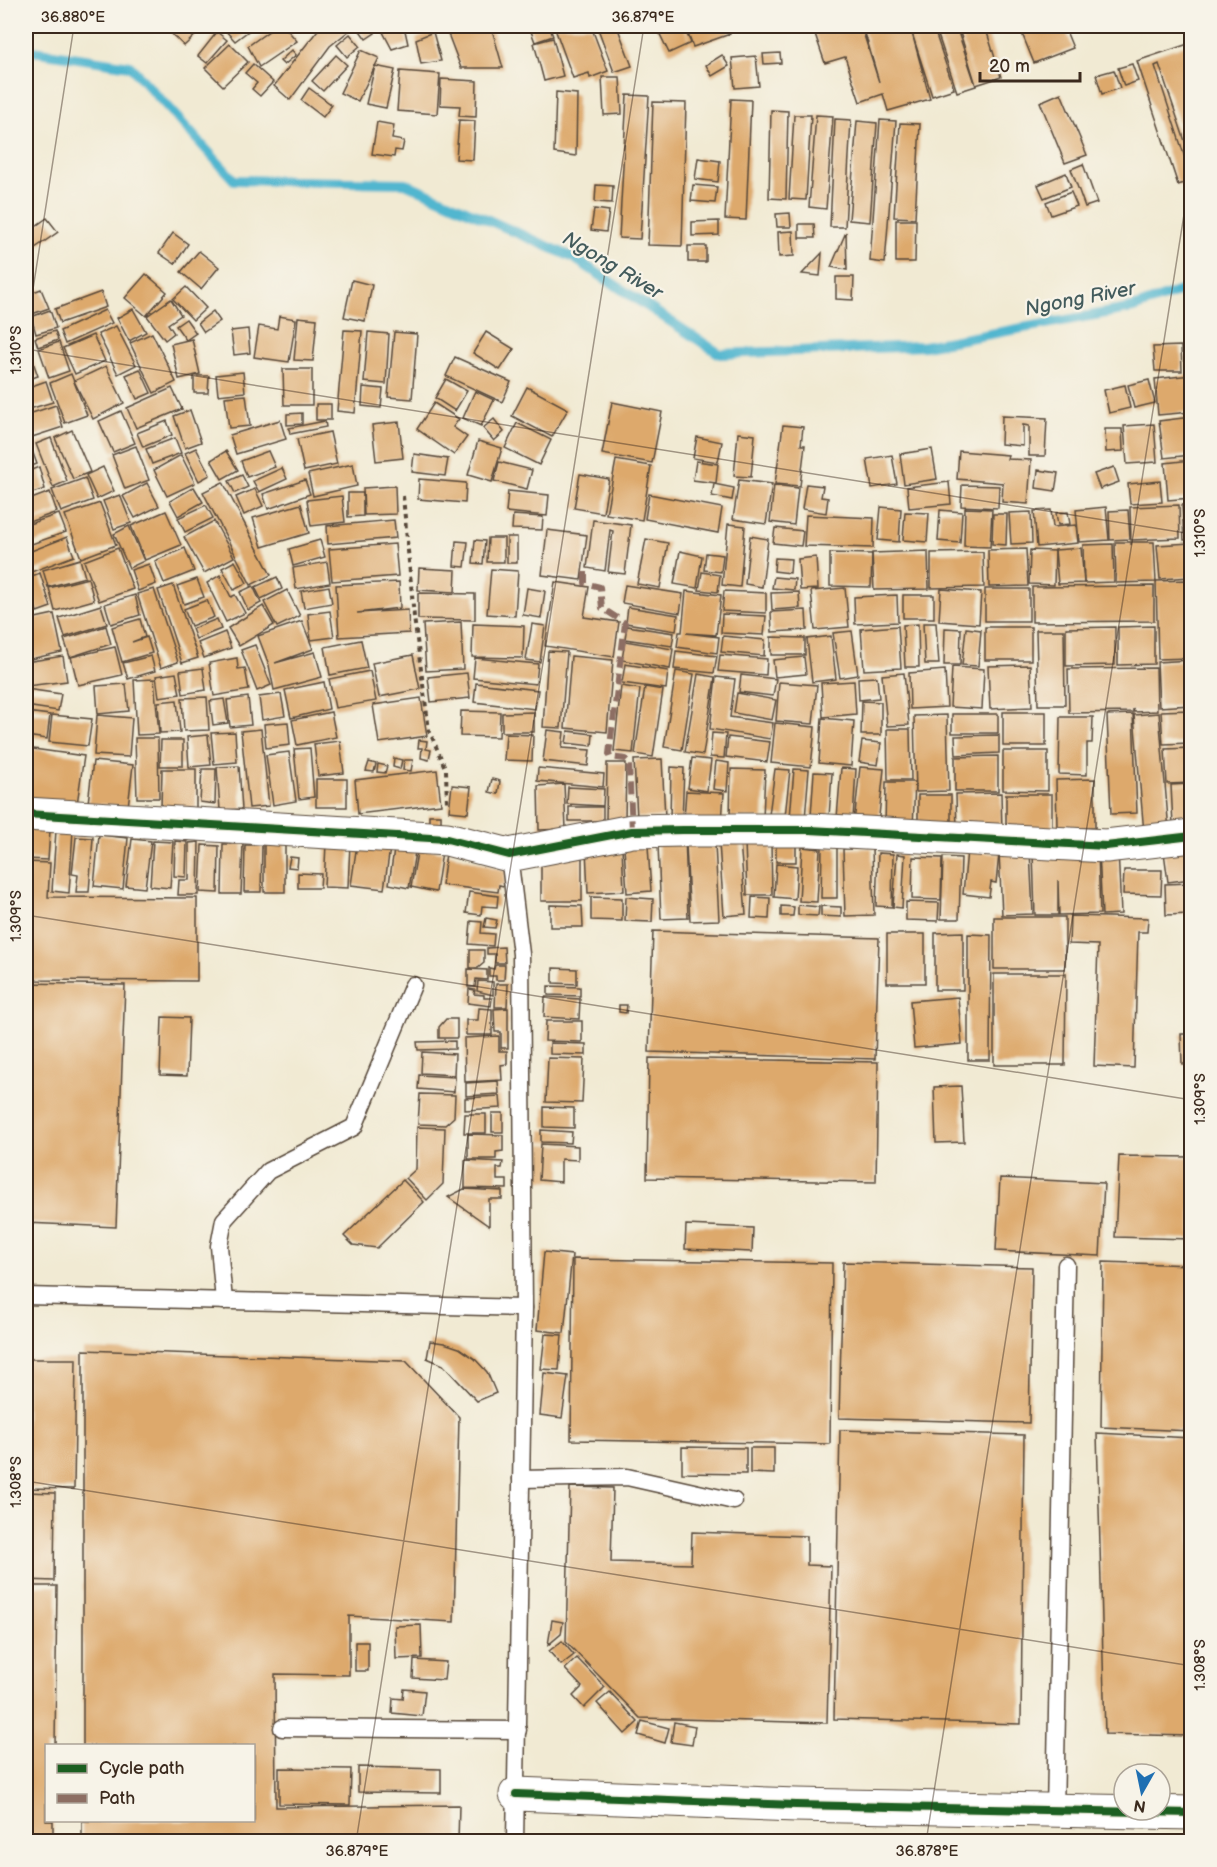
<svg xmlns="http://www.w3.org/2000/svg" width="1217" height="1867" viewBox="0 0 1217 1867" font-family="'Balsamiq Sans',sans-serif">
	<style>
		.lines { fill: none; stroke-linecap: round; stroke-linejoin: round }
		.stream { stroke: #51b6cf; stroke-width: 10 }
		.building { fill: #dda96c }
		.service-casing { stroke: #564739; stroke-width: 19 }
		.minor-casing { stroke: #564739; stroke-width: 35 }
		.path { stroke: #564739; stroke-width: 4; stroke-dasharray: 4.5 4.5; stroke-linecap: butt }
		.service { stroke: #fff; stroke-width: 16 }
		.minor { stroke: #fff; stroke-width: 33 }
		.quiet { stroke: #8d6e63; stroke-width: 6; stroke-dasharray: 12 6; stroke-linecap: butt }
		.cycleway-casing { stroke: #f7f3e8; stroke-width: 11 }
		.cycleway { stroke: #1b5e20; stroke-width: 8 }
		.ticks { fill: none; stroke: #3b2a1e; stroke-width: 1.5; stroke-opacity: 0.45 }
		.labels { text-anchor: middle; stroke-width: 4.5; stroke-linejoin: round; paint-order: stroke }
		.water-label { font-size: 20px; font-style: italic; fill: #435b5c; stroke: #f7f3e8 }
		.neatline { fill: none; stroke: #3b2a1e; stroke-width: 2 }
		.ticks-label { font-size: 15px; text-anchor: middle; fill: #3b2a1e }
	</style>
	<rect width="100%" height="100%" fill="#f7f3e8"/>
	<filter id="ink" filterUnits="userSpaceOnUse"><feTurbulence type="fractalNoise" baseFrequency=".0167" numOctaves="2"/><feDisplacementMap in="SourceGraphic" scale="12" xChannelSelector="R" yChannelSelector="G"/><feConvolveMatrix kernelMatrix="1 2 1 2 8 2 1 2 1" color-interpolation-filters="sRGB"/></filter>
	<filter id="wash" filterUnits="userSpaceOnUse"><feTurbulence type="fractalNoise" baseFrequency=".008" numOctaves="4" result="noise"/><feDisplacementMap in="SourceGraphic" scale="24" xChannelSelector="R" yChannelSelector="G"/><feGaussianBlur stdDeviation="1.35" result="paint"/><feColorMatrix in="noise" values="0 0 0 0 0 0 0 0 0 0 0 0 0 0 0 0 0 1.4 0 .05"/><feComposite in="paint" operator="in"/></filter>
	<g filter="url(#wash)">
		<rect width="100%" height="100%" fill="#f1ead3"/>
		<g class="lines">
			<!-- stream -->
			<path class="stream" d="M26,50L130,66L234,180L405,183L574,258L720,354L924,346L1133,308L1192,287"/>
		</g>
		<g id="blocks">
			<!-- building -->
			<g class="building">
				<path d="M175,26H205L184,46L169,31Z"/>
				<path d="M226,26H255L235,41L223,28Z"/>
				<path d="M276,26H284L297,41L259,67L248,46Z"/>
				<path d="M324,26H355L330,46L290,100L274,86L317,31Z"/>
				<path d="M361,26H370L375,33L366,39L358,28Z"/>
				<path d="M402,26H404L408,44L392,49L383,32Z"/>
				<path d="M445,26H491L503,68H461Z"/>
				<path d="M529,26H549L553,36L535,42Z"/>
				<path d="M554,26H591L608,71L590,78L589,73L573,78Z"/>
				<path d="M597,26H617L632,66L614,72Z"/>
				<path d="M656,26H683L691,43L669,53Z"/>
				<path d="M685,26H727L730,34L693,47Z"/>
				<path d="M820,26H861L879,82L863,26H933L954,89L932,96L912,33L930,99L888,111L883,94L860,102L845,57L825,63L813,28Z"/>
				<path d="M935,26H956L976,86L957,92Z"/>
				<path d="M958,26H985L1001,77L976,85Z"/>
				<path d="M1019,26H1064L1073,48L1034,63Z"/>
				<path d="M217,32L227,40L207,63L198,56Z"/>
				<path d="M433,32L441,61L421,64L416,39Z"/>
				<path d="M350,34L360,46L347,57L337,45Z"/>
				<path d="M553,38L563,76L544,81L534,43Z"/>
				<path d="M1191,43V159L1159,64L1155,66L1191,176V181L1178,185L1137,61Z"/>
				<path d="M230,44L248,62L223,86L205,68Z"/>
				<path d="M292,50L296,55L284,65L280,61Z"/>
				<path d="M361,50L379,58L358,101L340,93Z"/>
				<path d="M780,53L781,63L764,64L763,54Z"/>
				<path d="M336,55L347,65L323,91L312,81Z"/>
				<path d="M722,55L729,66L712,76L706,65Z"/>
				<path d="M756,56L759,86L735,88L732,58Z"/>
				<path d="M253,64L273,82L260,96L252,89L257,83L245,73Z"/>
				<path d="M1132,64L1138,81L1124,86L1118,68Z"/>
				<path d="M375,66L395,70L386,108L366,104Z"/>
				<path d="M1114,70L1120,88L1102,94L1096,75Z"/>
				<path d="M400,71L440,74L437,114L397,111Z"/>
				<path d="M602,77H620L622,114L604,115Z"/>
				<path d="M441,79L477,81L476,117L459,116L460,106L440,105Z"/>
				<path d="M309,88L332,105L323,117L301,100Z"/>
				<path d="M556,92L577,94L576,156L554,153Z"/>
				<path d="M1061,93L1087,155L1065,163L1040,102Z"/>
				<path d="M627,95L649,96L640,239L619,238Z"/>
				<path d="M731,99L751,100L746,220L725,219Z"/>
				<path d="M653,102L686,103L682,246L648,245Z"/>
				<path d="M771,110L788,111L786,199L769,198Z"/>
				<path d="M794,115H811L806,200L789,199Z"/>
				<path d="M816,115L833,116L826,209L809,207Z"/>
				<path d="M835,119L851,120L845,227H830Z"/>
				<path d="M459,120L475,121L473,160L456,159Z"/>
				<path d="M880,120L896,121L885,263L870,261Z"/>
				<path d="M857,121L877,123L870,222L849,220Z"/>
				<path d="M377,122L394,125L392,139L404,141L402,151L395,150L394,157L372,154Z"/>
				<path d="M900,123L920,124L915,218L894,217Z"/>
				<path d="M698,158L720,161L718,182L695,179Z"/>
				<path d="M1083,164L1097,203L1085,207L1071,169Z"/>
				<path d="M1066,173L1071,187L1044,198L1038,185Z"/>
				<path d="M596,185L613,186L612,203L595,202Z"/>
				<path d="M693,185L717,187L715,203L691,201Z"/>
				<path d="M1071,192L1077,206L1051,215L1046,202Z"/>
				<path d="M594,209L609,211L606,232L591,230Z"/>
				<path d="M790,213L791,227H777L776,214Z"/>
				<path d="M47,218L58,232L35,248L26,233Z"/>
				<path d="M896,220H916L915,262H896Z"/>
				<path d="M719,221V235L692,236V222Z"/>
				<path d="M799,224H814L815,238H799Z"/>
				<path d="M793,231L794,256L779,257L778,232Z"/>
				<path d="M846,232L847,270L831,267Z"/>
				<path d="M173,233L188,244L175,264L159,253Z"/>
				<rect x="688" y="246" width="18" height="16"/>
				<path d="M199,251L219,267L201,289L181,272Z"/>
				<path d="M822,253L820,276L802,274Z"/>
				<path d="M146,274L167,292L146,316L125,298Z"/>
				<path d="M836,277H854L853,300L836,299Z"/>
				<path d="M352,280L372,285L365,321L344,317Z"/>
				<path d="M186,287L206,308L193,320L173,299Z"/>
				<path d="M41,289L49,308L32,314L26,295Z"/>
				<path d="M101,292L106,307L60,323L55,309Z"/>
				<path d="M171,299L181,315L168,324L174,333L165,340L147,316Z"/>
				<path d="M133,309L146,332L129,341L117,318Z"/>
				<path d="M50,310L56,328L36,334L31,317Z"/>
				<path d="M105,310L112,323L65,344L60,331Z"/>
				<path d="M213,311L220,321L204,332L198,323Z"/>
				<path d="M279,316L296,319L289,362L254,357L259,326L277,329Z"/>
				<path d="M298,317L317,319L313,361L294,360Z"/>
				<path d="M186,319L196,333L186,340L176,326Z"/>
				<path d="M116,326L136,365L118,374L98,334Z"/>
				<path d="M248,329L250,353L234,355L231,331Z"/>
				<path d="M344,330L362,331L355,413L337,411Z"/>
				<path d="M55,331L58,340L38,347L35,338Z"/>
				<path d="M368,332L389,334L386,384L364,382Z"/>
				<path d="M394,332L417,334L412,399L388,397Z"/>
				<path d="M486,332L514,349L500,370L473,353Z"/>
				<path d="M152,333L176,382L154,393L130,343Z"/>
				<path d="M93,335L105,361L75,374L63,348Z"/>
				<path d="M192,339L200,374L179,379L171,344Z"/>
				<path d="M26,342L38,376L26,380Z"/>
				<path d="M59,342L69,371L49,378L39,349Z"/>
				<path d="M1181,346L1182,371H1155L1153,347Z"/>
				<path d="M1191,356V370H1187L1186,357Z"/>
				<path d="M455,357L511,382L502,402L446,376Z"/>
				<path d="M106,366L124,403L93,419L74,381Z"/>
				<path d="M140,369L151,393L137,399L126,375Z"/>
				<path d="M283,369H312V405H284Z"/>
				<path d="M243,372L245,392L218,395L216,375Z"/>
				<path d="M71,374L87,415L65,423L50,383Z"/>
				<path d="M1191,375V412L1158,415L1155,379Z"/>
				<path d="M194,376H209L208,393H194Z"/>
				<path d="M446,379L467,391L455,411L435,398Z"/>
				<path d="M1149,380L1155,403L1134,408L1128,385Z"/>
				<path d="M46,381L53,402L26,410V388Z"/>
				<path d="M1125,385L1130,408L1109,413L1104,390Z"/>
				<path d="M363,387L383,389L381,408L362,406Z"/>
				<path d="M527,387L568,409L552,437L512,416Z"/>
				<path d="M172,388L182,409L136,428L127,408Z"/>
				<path d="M475,391L494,400L481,426L463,418Z"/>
				<path d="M246,395L250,426L229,428L225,397Z"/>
				<path d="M612,402L662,412L652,463L602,454Z"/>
				<path d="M434,403L459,419L453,427L467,437L454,455L417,429Z"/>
				<rect x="316" y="404" width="15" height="16"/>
				<path d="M56,405L63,427L29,438L26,426V415Z"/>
				<path d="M190,410L201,442L185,448L174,416Z"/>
				<path d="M121,411L135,443L113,452L99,421Z"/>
				<path d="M302,413V424L287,425V414Z"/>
				<path d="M1002,416L1047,418L1045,456H1029V426L1023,425V446L1001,444Z"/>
				<path d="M1191,417V455L1164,458L1159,421Z"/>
				<path d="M494,419L504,432L494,441L483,428Z"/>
				<path d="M280,420L286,439L236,454L230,435Z"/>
				<path d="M167,421L172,435L143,447L137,433Z"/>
				<path d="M325,421L326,427L290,434L289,428Z"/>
				<path d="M399,422L403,458L376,461L372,425Z"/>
				<path d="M517,423L551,440L539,465L505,448Z"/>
				<path d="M1154,424L1157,462L1127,464L1124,426Z"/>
				<path d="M783,425L803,427L801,445H805L800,486L775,484Z"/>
				<path d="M1105,429H1122L1123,451L1106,452Z"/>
				<path d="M72,430L90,472L73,479L55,438Z"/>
				<path d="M330,432L337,464L304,471L297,439Z"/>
				<path d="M738,433L755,435L751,477L734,476Z"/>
				<path d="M697,437L722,442L718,462L693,458Z"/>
				<path d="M51,438L67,481L53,487L36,444Z"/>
				<path d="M175,438L181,453L152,464L146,449Z"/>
				<path d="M478,441L502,448L492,482L468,475Z"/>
				<path d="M30,445L37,464L26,468V446Z"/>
				<path d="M136,446L149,480L125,489L112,455Z"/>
				<path d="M196,448L210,475L199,481L185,453Z"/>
				<path d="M932,449L937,479L904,484L900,454Z"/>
				<path d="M226,451L238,470L222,479L211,460Z"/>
				<path d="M268,451L275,467L247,477L241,461Z"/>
				<path d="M959,451L1008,455L1007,459L1031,460L1028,504L1002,502L1003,483L957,479Z"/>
				<path d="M414,454L448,459L445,476L412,472Z"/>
				<path d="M181,455L195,483L167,496L154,470Z"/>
				<path d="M892,455L897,484L872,488L867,459Z"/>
				<path d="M616,460L651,466L642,520L606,514Z"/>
				<path d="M1191,460V498L1168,500L1165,463Z"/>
				<path d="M696,461L718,464L716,483L693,480Z"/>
				<path d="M499,462L532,470L527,489L494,481Z"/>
				<path d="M353,464L357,486L313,496L308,474Z"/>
				<path d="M39,467L45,489L26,495V472Z"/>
				<path d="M103,467L114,491L97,499L86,475Z"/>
				<path d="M1114,467L1119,482L1100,489L1094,474Z"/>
				<path d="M282,468L287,479L259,492L253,481Z"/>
				<path d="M1038,470L1058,473L1055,491L1036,488Z"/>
				<path d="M580,474L609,479L603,513L574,508Z"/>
				<path d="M242,475L248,487L235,493L229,481Z"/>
				<path d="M85,478L93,500L61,512L52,490Z"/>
				<path d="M419,479L466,483L465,503L418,499Z"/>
				<path d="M305,480L310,494L268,509L263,494Z"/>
				<path d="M739,480L772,484L766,524L733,519Z"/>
				<path d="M1160,481L1162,502L1130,504L1128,484Z"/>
				<path d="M223,482L271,575L251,585L203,492Z"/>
				<path d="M949,482L951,504L909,508L907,487Z"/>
				<path d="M147,483L159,506L135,518L123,496Z"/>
				<path d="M714,484L734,488L732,500L712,496Z"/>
				<path d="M806,484L823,486L821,497L828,498L826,513L802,509Z"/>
				<path d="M774,485L798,488L794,525L770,522Z"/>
				<path d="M962,485L999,486L998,508L961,506Z"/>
				<path d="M395,486L396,514L364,515L363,488Z"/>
				<path d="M194,487L203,502L178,516L170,501Z"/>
				<path d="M255,489L263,506L244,515L236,497Z"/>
				<path d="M508,491L549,495L547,516L506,512Z"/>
				<path d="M50,492L57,512L26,523V501Z"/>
				<path d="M348,493H363V516L348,517Z"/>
				<path d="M649,494L722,508L718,533L645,519Z"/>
				<path d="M120,495L131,523L114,529L103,501Z"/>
				<path d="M342,496L345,522L311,526L307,500Z"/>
				<path d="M100,503L116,545L81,558L65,515Z"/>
				<path d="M301,504L309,533L262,547L253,518Z"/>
				<path d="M1191,504V540H1184L1182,505Z"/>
				<path d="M206,505L213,518L185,532L178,518Z"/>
				<path d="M1179,505L1180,538L1131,540L1130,507Z"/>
				<path d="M881,507L901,509L899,542L878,540Z"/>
				<path d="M1106,507L1109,540L1079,542L1076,510Z"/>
				<path d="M965,508L992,509L990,547L964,546Z"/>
				<path d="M940,510L962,512L960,543L938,541Z"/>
				<path d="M1051,510L1053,527L1076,525L1078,543L1037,547L1034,511Z"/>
				<path d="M1128,510L1130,539L1110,540L1109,511Z"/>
				<path d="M166,511L181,545L145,560L131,526Z"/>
				<path d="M905,512L929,513L927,542L903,540Z"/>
				<path d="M1031,512L1032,543L1011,544L1009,513Z"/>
				<path d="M1068,512L1070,524L1058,525L1056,513Z"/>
				<path d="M59,514L66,532L26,546V525Z"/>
				<path d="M993,514H1007L1006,545L992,544Z"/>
				<path d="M513,515L543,517L542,530L512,529Z"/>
				<path d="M806,515L874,518L873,548L804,546Z"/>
				<path d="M394,520L396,538L328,544L327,526Z"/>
				<path d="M593,520L631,525L625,574L608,572L613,531L610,530L605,571L587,568Z"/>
				<path d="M214,521L234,557L204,573L184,537Z"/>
				<path d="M728,524L745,526L740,587L722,585Z"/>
				<path d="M129,526L144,561L129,568L114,534Z"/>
				<path d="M775,528L803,531L801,546L773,543Z"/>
				<path d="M547,530L587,535L581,580L542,575Z"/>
				<path d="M750,536L768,539L762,587L745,584Z"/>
				<path d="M67,537L74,556L26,574V553Z"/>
				<rect x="507" y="537" width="10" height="26"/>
				<path d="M488,538H504V562H487Z"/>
				<path d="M646,539L668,543L660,588L637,584Z"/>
				<path d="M320,540L325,557L293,566L289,549Z"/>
				<path d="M475,540L485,541L483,564L473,563Z"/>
				<path d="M456,541L468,542L465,567L454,566Z"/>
				<path d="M1115,542H1131V545V542H1154L1156,582L1116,583Z"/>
				<path d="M1191,543V577L1160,579L1157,545Z"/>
				<path d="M395,544L398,576L332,581L329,549Z"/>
				<path d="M1113,544L1114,582L1084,583L1083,545Z"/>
				<path d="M118,548L133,589L99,601L84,561Z"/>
				<path d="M185,548L194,571L164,583L155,561Z"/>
				<path d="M1081,548L1084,583L1058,584L1055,550Z"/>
				<path d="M1026,549L1028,586L989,587L988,550Z"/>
				<path d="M1030,550L1055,551L1054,585L1029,584Z"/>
				<path d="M680,551L702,556L697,588L674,584Z"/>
				<path d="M928,551L929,589L874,590L872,553Z"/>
				<path d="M983,552L984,587L931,588V553Z"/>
				<path d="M706,553L723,555L721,572L704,570Z"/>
				<path d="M830,553L872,554L871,587L830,586Z"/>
				<path d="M816,557L818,589L800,590L798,559Z"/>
				<path d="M775,558L791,559L790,573L774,571Z"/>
				<path d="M80,559L85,577L48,587L43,570Z"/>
				<path d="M235,561L247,583L234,590L222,568Z"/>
				<path d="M327,562L330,583L296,589L293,568Z"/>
				<path d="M149,564L156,584L138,591L131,570Z"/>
				<path d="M419,568L456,570L455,592L418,590Z"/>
				<path d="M491,569L518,571L515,616L487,614Z"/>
				<path d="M702,572L720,575L718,592L699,590Z"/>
				<path d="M40,573L51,607L37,612L26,578Z"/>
				<path d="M220,575L231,597L235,595L245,613L226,622L207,583Z"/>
				<path d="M277,577L282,589L261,599L255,587Z"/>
				<path d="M774,577L795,579L794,590L772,588Z"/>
				<path d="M88,578L94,600L55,611L49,588Z"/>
				<path d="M197,579L204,597L184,604L177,586Z"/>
				<path d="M1191,580V658L1158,659L1156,581Z"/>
				<path d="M399,582L400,608L357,613L408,610L409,633L339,637L336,585Z"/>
				<path d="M555,582L589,587L584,617L619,622L614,657L545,646Z"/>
				<path d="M26,585L35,610L26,614Z"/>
				<path d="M173,585L198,658L182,663L158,590Z"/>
				<path d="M625,585L683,594L680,613L622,603Z"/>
				<path d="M253,586L261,603L248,610L240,592Z"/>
				<path d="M329,586L332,603L304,608L301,591Z"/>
				<path d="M1154,586V621L1032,622V587Z"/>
				<path d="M527,588L545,591L541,618L523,615Z"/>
				<path d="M845,588L849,627L815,630L811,591Z"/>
				<path d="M154,589L178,662L161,668L137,594Z"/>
				<path d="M941,589L981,592L979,624L939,621Z"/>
				<rect x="985" y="589" width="44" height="32"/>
				<path d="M287,590L300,616L277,627L264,602Z"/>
				<path d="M686,591L721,595L716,635L686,633L719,637L717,653L677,647L679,632H682Z"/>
				<path d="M724,591L766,593V613L722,611Z"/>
				<path d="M799,592L800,608L772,610L771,593Z"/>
				<path d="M418,593L475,594V620L418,619Z"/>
				<path d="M135,595L140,615L111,624L105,604Z"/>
				<path d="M897,595L898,622L855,624L854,597Z"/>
				<rect x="903" y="595" width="31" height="23"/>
				<path d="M207,600L214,617L191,626L184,609Z"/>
				<path d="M101,605L107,624L65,637L59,618Z"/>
				<path d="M263,606L274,625L239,646L228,628Z"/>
				<path d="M628,607L678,615L676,631L626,623Z"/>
				<path d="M806,610L807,630L772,632L771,612Z"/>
				<path d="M330,611L334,637L311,640L308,614Z"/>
				<path d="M54,614L62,652L26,660V620Z"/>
				<path d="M722,614L766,616L764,635L721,633Z"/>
				<path d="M140,619L145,637L132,642L147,637L152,653L122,662L112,627Z"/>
				<path d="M217,619L221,629L196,639L192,629Z"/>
				<path d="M302,621L313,649L275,663L315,652L322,677L274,690L269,665L258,636Z"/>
				<path d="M461,622L463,669L426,671L423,624Z"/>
				<path d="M923,623H936L939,664H925Z"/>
				<path d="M473,624L524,626L523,658L472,657Z"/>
				<path d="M532,624L545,626L540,662L526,660Z"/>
				<path d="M918,624L919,667H905L903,625Z"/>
				<path d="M106,626L111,644L70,657L64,639Z"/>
				<path d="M627,626L674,633L672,646L625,639Z"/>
				<path d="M898,626L901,668L864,670L861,629Z"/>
				<path d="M1154,626V664L1118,665V627Z"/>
				<rect x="985" y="627" width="46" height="33"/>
				<path d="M1115,627V665L1066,666V628Z"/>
				<path d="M945,628L961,629L960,665H944Z"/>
				<path d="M966,628L981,630L978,666L962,665Z"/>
				<path d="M1036,630H1064L1065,705H1038Z"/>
				<path d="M852,631L858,675L840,678L833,633Z"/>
				<path d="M225,632L231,648L204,658L198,643Z"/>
				<path d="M723,636L765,640L764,656L721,652Z"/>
				<path d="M831,636L836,679L812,682L807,639Z"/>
				<path d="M771,637L805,638V655H771Z"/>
				<path d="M361,640L367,668L330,675L325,647Z"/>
				<path d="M625,641L673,649L670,669L622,660Z"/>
				<path d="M255,645L271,685L257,691L241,650Z"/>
				<path d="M115,647L122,675L78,685L71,657Z"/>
				<path d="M548,651L567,652L561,728L543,727Z"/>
				<path d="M676,651L717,656L714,673L674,669Z"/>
				<path d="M413,655L420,689L379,697L372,663Z"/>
				<path d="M720,655L767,659L766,675L718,671Z"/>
				<path d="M63,656L67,681L27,686L26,662Z"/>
				<path d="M151,656L155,671L128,679L123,663Z"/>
				<path d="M571,656L613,660L607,732L565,728Z"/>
				<path d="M804,657L806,674L775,677L773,660Z"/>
				<path d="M237,658L238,669L245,668L249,690L214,696L209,663Z"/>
				<path d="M475,658L538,664L536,684L473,678Z"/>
				<path d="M1191,660V705L1159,707L1157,662Z"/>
				<path d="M625,664L668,671L666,689L622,683Z"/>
				<path d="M1030,665L1032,707L990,709L988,666Z"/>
				<path d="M952,667L984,669L982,709L950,707Z"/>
				<path d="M203,668L206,690L183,694L180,671Z"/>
				<path d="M1156,668L1157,711L1134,712L1133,709V712L1069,713L1068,669Z"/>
				<path d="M945,670L947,707L910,709L909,673Z"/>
				<path d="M370,671L376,701L335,708L329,679Z"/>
				<path d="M676,671L694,674L682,750L664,747Z"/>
				<path d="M176,673L180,694L159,697L156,676Z"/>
				<path d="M467,673L470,698L431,702L428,677Z"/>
				<path d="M904,673L909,725L887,726L882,675Z"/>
				<path d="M698,674L715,677L703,755L685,752Z"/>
				<path d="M741,675L776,679L773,696L739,692Z"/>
				<path d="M716,677L735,679L730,717L773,723L770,739L710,729Z"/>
				<path d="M877,677L879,698L859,700L858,678Z"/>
				<path d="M154,679L159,734L137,735L134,680Z"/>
				<path d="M854,681L856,714L823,717L821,683Z"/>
				<path d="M324,682L329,709L291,718L285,690Z"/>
				<path d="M779,682L817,685L813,724L776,721Z"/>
				<path d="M476,683L538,690L535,709L474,702Z"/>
				<path d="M126,684L129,711L98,714L96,686Z"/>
				<path d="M621,686L640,689L633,753L614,751Z"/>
				<path d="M645,687L663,690L653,757L635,754Z"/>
				<path d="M26,689L61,694L58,711L26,706Z"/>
				<path d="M737,693L776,700L772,720L734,713Z"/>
				<path d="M281,694L285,716L262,720L259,697Z"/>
				<path d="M207,697L209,730L184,731L182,698Z"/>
				<path d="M248,697L251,725L230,727L227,700Z"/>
				<path d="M421,698L427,736L379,743L373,705Z"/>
				<path d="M224,699L228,723L213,725L210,701Z"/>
				<path d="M177,700L180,732L160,733L158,702Z"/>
				<path d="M862,701L881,702V735H861Z"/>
				<path d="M1191,710V743L1163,744L1161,711Z"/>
				<path d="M461,711L500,712L499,737L460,736Z"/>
				<path d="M26,712L50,715L47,739L26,736Z"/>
				<path d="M331,712L336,737L297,745L292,720Z"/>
				<path d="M534,712V732H502V713Z"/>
				<rect x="1003" y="712" width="43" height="34"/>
				<path d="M1159,713L1169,831L1144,833L1134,715Z"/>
				<rect x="952" y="714" width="46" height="19"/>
				<path d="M1133,714L1137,813L1111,814L1107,715Z"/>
				<path d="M52,715L92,719L88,746L49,742Z"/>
				<path d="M97,715L132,718L129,757L94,755Z"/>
				<path d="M947,715L949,791L916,792L914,716Z"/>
				<path d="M1060,717H1093L1092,743H1087V775L1059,774Z"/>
				<path d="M822,718L854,721L851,766L819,763Z"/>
				<path d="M288,722L290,745L266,748L264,724Z"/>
				<path d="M775,723L815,727L811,767L771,763Z"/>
				<path d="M261,729L269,806L249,808L241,731Z"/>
				<path d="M887,729H910L911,780H888Z"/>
				<path d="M547,730L564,732L562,748L590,750L588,766L543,761Z"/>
				<path d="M568,731L593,734L592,746L566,743Z"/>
				<path d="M235,732L237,762L214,764L211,733Z"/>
				<path d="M712,733L726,734L724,758L710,757Z"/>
				<path d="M506,734L533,735L532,761L504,760Z"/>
				<path d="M208,735L211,765L189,767L187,737Z"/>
				<path d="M999,735V753L956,755L955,736Z"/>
				<path d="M728,737L770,742L767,762L726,757Z"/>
				<path d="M135,738H158L159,798H137Z"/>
				<path d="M161,740H183V766H160Z"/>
				<path d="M419,740L427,741L426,749L431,750L429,760L421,758L422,748H418Z"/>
				<path d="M340,741L344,773L318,776L314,744Z"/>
				<path d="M862,741L881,743L878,765L859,762Z"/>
				<path d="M26,748L84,756L76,811L26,804Z"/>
				<path d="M310,748L314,797L299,799L294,749Z"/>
				<path d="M1191,748V783L1167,784L1165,749Z"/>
				<path d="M1003,751H1048V791L1003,790Z"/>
				<path d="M289,752L296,801L273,805L266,755Z"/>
				<path d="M998,756V791H955V757Z"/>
				<path d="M394,758L402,760L400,769L393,767Z"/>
				<path d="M692,758L711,760L707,791L688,788Z"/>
				<path d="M662,759L665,817L637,818L634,760Z"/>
				<path d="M404,760H413L411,771L403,770Z"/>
				<path d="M93,761L133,765L128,807L88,803Z"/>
				<path d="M716,761L729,763L727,791L713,789Z"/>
				<path d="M369,762L376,764L374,772L366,771Z"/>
				<path d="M607,763H626L625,820L606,819Z"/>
				<path d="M378,764L387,766L385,773L377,772Z"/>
				<path d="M239,766L242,809L220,810L217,767Z"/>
				<path d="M671,767L684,768L682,821L670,820Z"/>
				<path d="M860,767L884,769L878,825L854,823Z"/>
				<path d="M538,768L604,774L603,787L537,781Z"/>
				<path d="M841,768L856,769L853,819L837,818Z"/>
				<path d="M162,769H196V808H161Z"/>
				<path d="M202,769H216L215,804L200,802Z"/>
				<path d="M731,769L765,770L763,819L730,818Z"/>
				<path d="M775,769L790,770L785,817L769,815Z"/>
				<path d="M794,769L809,770L805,819L790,818Z"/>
				<path d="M437,770L441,804L358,814L355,780Z"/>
				<path d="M814,772L832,773L829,817L811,816Z"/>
				<rect x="316" y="779" width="31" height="28"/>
				<path d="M492,779L500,781L498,794L489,792Z"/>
				<path d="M1095,779V828H1057L1056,780Z"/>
				<path d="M886,782H915L913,827L885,826Z"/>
				<path d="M564,784L566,829L539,830L538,786Z"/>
				<path d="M1191,784V824L1173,825L1171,785Z"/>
				<path d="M452,785L471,787L468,813L449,811Z"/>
				<path d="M568,787L604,789L603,806L567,804Z"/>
				<path d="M686,791L724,793L722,822L684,819Z"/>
				<path d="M1001,793L1002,832H957L956,794Z"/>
				<rect x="1006" y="794" width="46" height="39"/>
				<rect x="918" y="795" width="33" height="36"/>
				<rect x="569" y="807" width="34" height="14"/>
				<rect x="429" y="815" width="12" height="10"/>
				<path d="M26,829L50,830L48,860L26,859Z"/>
				<path d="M56,830H73L69,893L52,891Z"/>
				<path d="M99,835L128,838L123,889L94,886Z"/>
				<path d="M685,836L688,918L661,919L658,844Z"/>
				<path d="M76,837L93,838L89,892H76L78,875L72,874Z"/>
				<path d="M264,838L285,844V892H264Z"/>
				<path d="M132,839L151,841L145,888L126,886Z"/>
				<path d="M776,840L796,841V862H776Z"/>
				<path d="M153,841L173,842L170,888L150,886Z"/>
				<path d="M175,841L187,842L186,877L174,876Z"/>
				<path d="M740,841L746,914L724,916L719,843Z"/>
				<path d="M199,842L198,895H178L179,880H189V843Z"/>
				<path d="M745,842H771L772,895H747Z"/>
				<path d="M1191,842V879L1168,882L1163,845Z"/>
				<path d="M326,843L350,844L348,888L324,887Z"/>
				<path d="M395,843L416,846L409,888L389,884Z"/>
				<path d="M223,844H243L241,894H222Z"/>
				<path d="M357,844L390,848L384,889L351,885Z"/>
				<path d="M715,844L719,920L690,921L686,845Z"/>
				<path d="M202,845L219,846L218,893L200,892Z"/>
				<path d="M245,845H262L261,892H244Z"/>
				<path d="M648,846L651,891L627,893L624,847Z"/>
				<path d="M418,847L442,852L436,892L411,887Z"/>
				<path d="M622,847L624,891L588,893L586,848Z"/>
				<path d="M802,847L820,849L817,902L799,901Z"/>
				<path d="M822,847H837V898H821Z"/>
				<path d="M872,848L874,915L845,916L843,849Z"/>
				<path d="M1118,849L1121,914L1102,915L1099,850Z"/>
				<path d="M967,850L999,854L996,883L991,882L989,897L963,894Z"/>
				<path d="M1030,851L1033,914L1002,915L999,852Z"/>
				<path d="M1098,851L1100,914L1059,915L1058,880V915H1035L1033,853Z"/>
				<rect x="541" y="852" width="41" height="49"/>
				<path d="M446,853L506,871L504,886L499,885L498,892L442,885Z"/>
				<path d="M878,853L893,854L892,907L876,906Z"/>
				<path d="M897,854L905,855L902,908L893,907Z"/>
				<path d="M290,857L298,858L297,868L288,867Z"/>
				<path d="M913,857L942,858L941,900L912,899Z"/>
				<path d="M943,857L961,858L959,919H941Z"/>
				<path d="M26,862L50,863L48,897L197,898V981L26,980Z"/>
				<path d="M776,864L797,866L795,899L774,897Z"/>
				<path d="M1124,870H1162L1161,895L1123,894Z"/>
				<path d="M298,873L321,874L320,888H298Z"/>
				<path d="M1191,883V914L1166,915L1165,884Z"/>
				<path d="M469,892L498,896L497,907L482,906L481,915L466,913Z"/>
				<path d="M591,897L622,898V921L591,920Z"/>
				<path d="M626,897L653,899L652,922L625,921Z"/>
				<path d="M752,897L770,898L769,919L751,918Z"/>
				<path d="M906,902L939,903L938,921L906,920Z"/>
				<path d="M550,905L582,906L583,927H550Z"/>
				<path d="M798,905L819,907L818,916L798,915Z"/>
				<path d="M781,906L794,907L793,916H781Z"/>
				<path d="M821,906L841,907V917L821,916Z"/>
				<path d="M1070,916L1148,918L1147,932H1138L1134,1068L1094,1066L1098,945L1069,944Z"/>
				<rect x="994" y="917" width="71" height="52"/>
				<path d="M486,918L497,920L495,928L484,927Z"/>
				<path d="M471,921L482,922L481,933L494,934L493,946L469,944Z"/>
				<path d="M653,931L879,938L875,1059L649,1052Z"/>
				<path d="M963,932V990H935V933Z"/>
				<rect x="887" y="934" width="38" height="49"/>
				<path d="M968,934L991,935L990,1060H968Z"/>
				<path d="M504,947L505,963H495V954H487V948Z"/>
				<path d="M470,950H484V963L478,968H470Z"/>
				<path d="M495,965H505L504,980H496V976H489V968L494,969Z"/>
				<path d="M553,968L577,969V984L553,983Z"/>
				<path d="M468,969L487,970V980L476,979L475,987H468Z"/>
				<path d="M994,974H1066L1065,1065H994Z"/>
				<path d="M478,981L493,982V995L477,991Z"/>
				<path d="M26,983L125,985L116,1227L26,1223Z"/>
				<path d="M496,984H508L507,1007H495Z"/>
				<path d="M548,986L580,987V996L548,995Z"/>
				<path d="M469,989L475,990L474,994L484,995V998H492L491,1006L468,1003Z"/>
				<path d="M545,997L580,999L579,1019L544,1017Z"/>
				<path d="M958,997L962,1044L914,1048L910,1001Z"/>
				<path d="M619,1005H627L626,1013L619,1012Z"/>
				<path d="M479,1008L492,1009V1035H466V1020H478Z"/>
				<path d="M508,1008V1048H501V1032H495L494,1009Z"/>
				<path d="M162,1017L189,1018L187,1076L160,1075Z"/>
				<path d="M446,1019H457V1038H439V1027Z"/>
				<path d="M546,1021H582V1042L545,1041Z"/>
				<path d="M1181,1034H1191V1064H1182Z"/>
				<path d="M499,1036V1051H507V1064L501,1065L502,1080L465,1082L464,1038Z"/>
				<path d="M455,1041V1049L418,1050L417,1042Z"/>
				<path d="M550,1043L586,1044V1055L550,1054Z"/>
				<path d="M422,1052L455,1054L454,1075L421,1073Z"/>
				<path d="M548,1058L584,1059L582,1103L546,1102Z"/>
				<path d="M649,1058L878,1062L876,1182L647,1178Z"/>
				<path d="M419,1075L455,1077L454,1092L418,1089Z"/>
				<path d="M498,1081L499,1094L466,1096V1083Z"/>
				<path d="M961,1086L964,1142L936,1143L934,1087Z"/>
				<path d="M420,1094L455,1095L454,1117L445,1125L418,1124Z"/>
				<path d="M500,1096L501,1108L465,1110V1098Z"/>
				<path d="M544,1107L574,1108V1128L544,1127Z"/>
				<rect x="492" y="1113" width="11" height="19"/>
				<path d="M465,1114H486V1133H464Z"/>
				<path d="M417,1127L445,1128L443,1184L427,1200L406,1178L416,1169Z"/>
				<path d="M541,1130L572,1132L571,1143L541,1142Z"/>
				<path d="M468,1134L503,1135V1151L496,1152V1159H468Z"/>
				<path d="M541,1144L578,1146V1160L561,1159V1182L539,1180Z"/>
				<path d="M1119,1156L1191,1157V1239L1115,1237Z"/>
				<path d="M465,1160L503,1162L502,1168H497V1180H507V1189L465,1188Z"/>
				<path d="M1000,1178L1104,1183L1100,1256L996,1251Z"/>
				<path d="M403,1180L424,1202L377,1248L353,1245L344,1236Z"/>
				<path d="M464,1189L502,1191V1199H489V1226L448,1197Z"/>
				<path d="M686,1225L753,1228L752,1252L685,1249Z"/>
				<path d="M544,1252L572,1255L564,1333L537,1330Z"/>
				<path d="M573,1259L832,1263L830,1444L571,1440Z"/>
				<path d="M843,1262L1032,1267L1029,1423L839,1418Z"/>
				<path d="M1103,1262L1191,1265V1431L1101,1427Z"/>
				<path d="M545,1334L562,1335L559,1370L541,1369Z"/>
				<path d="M430,1341L444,1343L459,1348L475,1359L487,1372L496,1393L477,1401L443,1365L427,1358Z"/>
				<path d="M83,1350L406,1361L459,1417L454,1622L349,1616V1675L275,1674L276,1807L459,1805L458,1842H82V1821H254V1746H83Z"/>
				<path d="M26,1359H76L74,1489L26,1488Z"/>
				<path d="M544,1373L568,1376L562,1418L540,1415Z"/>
				<path d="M840,1430L1024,1435L1021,1724L834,1719Z"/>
				<path d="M1097,1433L1191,1438V1736L1105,1734Z"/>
				<path d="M682,1447L746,1448V1474L682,1473Z"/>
				<path d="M750,1448H774V1474L750,1473Z"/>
				<path d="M570,1487L613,1488L611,1562L691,1564L692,1532L807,1536V1565L831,1566L827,1723L640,1718L566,1642Z"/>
				<path d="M26,1492L55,1493L54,1581L26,1580Z"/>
				<path d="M26,1586H57L55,1746H46V1821H53V1842H26Z"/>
				<path d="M552,1620L563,1622L561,1634L548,1645Z"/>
				<path d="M421,1625L422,1658L396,1659L395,1626Z"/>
				<path d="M562,1641L574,1655L561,1665L549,1651Z"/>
				<rect x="355" y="1642" width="13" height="29"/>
				<path d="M577,1658L605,1687L584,1708L573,1696L582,1687L565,1669Z"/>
				<path d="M414,1660L446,1662L444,1680L413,1678Z"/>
				<path d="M404,1689L425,1691L422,1716L392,1713L393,1698L403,1699Z"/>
				<path d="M610,1692L638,1722L625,1734L597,1703Z"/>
				<path d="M642,1721L669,1728L665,1743L638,1735Z"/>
				<path d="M674,1722L695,1726L692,1745L671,1742Z"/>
				<path d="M358,1767L441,1769V1793L358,1792Z"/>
				<path d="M279,1768L351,1769L350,1805L279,1804Z"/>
			</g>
		</g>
	</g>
	<g filter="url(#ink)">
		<use href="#blocks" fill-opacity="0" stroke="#564739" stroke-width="1.5"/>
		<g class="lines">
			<defs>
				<g id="service">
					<path d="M509,855L521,954L524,1308L515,1842"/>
					<path d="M26,1296L524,1308"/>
					<path d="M224,1301L219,1246L224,1220L268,1171L354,1127L413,985"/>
					<path d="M521,1479L627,1477L734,1501"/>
					<path d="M282,1728L518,1730"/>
					<path d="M1055,1812L1066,1265"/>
				</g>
				<g id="minor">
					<path d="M26,814L447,839L509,855L632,831L683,830H810L1106,846L1192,836"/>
					<path d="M516,1794L796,1805L1192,1813"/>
				</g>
			</defs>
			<!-- service casing -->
			<use href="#service" class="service-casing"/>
			<!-- minor casing -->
			<use href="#minor" class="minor-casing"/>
			<!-- path -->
			<path class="path" d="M403,496L414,617L429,730L446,770L447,805"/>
			<!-- service -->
			<use href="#service" class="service"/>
			<!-- minor -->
			<use href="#minor" class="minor"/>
			<!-- quiet -->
			<path class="quiet" d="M585,572V583L600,587L602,608L625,623L609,754L610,757L626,759L629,762L632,831"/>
			<defs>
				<g id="cycleway">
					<path d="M26,814L447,839L509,855L632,831L683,830H810L1106,846L1192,836"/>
					<path d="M516,1794L796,1805L1192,1813"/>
				</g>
			</defs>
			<!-- cycleway casing -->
			<use href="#cycleway" class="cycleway-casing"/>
			<!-- cycleway -->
			<use href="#cycleway" class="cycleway"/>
		</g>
	</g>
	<!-- ticks -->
	<path class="ticks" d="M26,334L74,26M26,349L1192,534M26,915L1192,1100M26,1481L1192,1666M356,1842L644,26M926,1842L1192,164"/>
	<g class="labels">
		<!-- water labels -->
		<g class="water-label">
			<text transform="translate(613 265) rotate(31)" y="7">Ngong River</text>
			<text transform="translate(1080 298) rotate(-11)" y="7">Ngong River</text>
		</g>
	</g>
	<!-- margin -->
	<rect width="1217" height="1867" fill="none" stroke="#f7f3e8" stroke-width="66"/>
	<!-- legend -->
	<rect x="45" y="1744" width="210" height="78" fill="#f7f3e8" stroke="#aca397" stroke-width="1.5"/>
	<rect x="57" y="1764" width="30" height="9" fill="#1b5e20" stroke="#aca397" stroke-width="1.5"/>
	<text x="99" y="1774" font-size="18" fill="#3b2a1e">Cycle path</text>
	<rect x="57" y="1794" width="30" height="9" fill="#8d6e63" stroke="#aca397" stroke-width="1.5"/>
	<text x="99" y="1804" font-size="18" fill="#3b2a1e">Path</text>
	<!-- north arrow -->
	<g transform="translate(1142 1792) rotate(189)"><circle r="28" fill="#f7f3e8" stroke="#aca397" stroke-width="1.5"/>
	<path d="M0-4.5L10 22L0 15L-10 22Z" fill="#1f6fb2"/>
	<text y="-9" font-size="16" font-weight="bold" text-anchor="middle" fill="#3b2a1e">N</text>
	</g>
	<!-- scale -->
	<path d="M980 72v9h100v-9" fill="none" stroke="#3b2a1e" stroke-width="3"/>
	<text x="989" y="72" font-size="18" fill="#3b2a1e" stroke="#f7f3e8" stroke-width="4.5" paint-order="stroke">20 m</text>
	<rect x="33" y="33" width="1151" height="1801" class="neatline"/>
	<g class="ticks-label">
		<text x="73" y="22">36.880°E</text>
		<text x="643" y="22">36.879°E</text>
		<text transform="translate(16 350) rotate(-90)" y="5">1.310°S</text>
		<text transform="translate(1200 533) rotate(-90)" y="5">1.310°S</text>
		<text transform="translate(16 916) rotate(-90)" y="5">1.309°S</text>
		<text transform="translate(1200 1099) rotate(-90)" y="5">1.309°S</text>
		<text transform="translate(16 1482) rotate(-90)" y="5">1.308°S</text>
		<text transform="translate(1200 1665) rotate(-90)" y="5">1.308°S</text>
		<text x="357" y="1856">36.879°E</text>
		<text x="927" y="1856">36.878°E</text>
	</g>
</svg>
